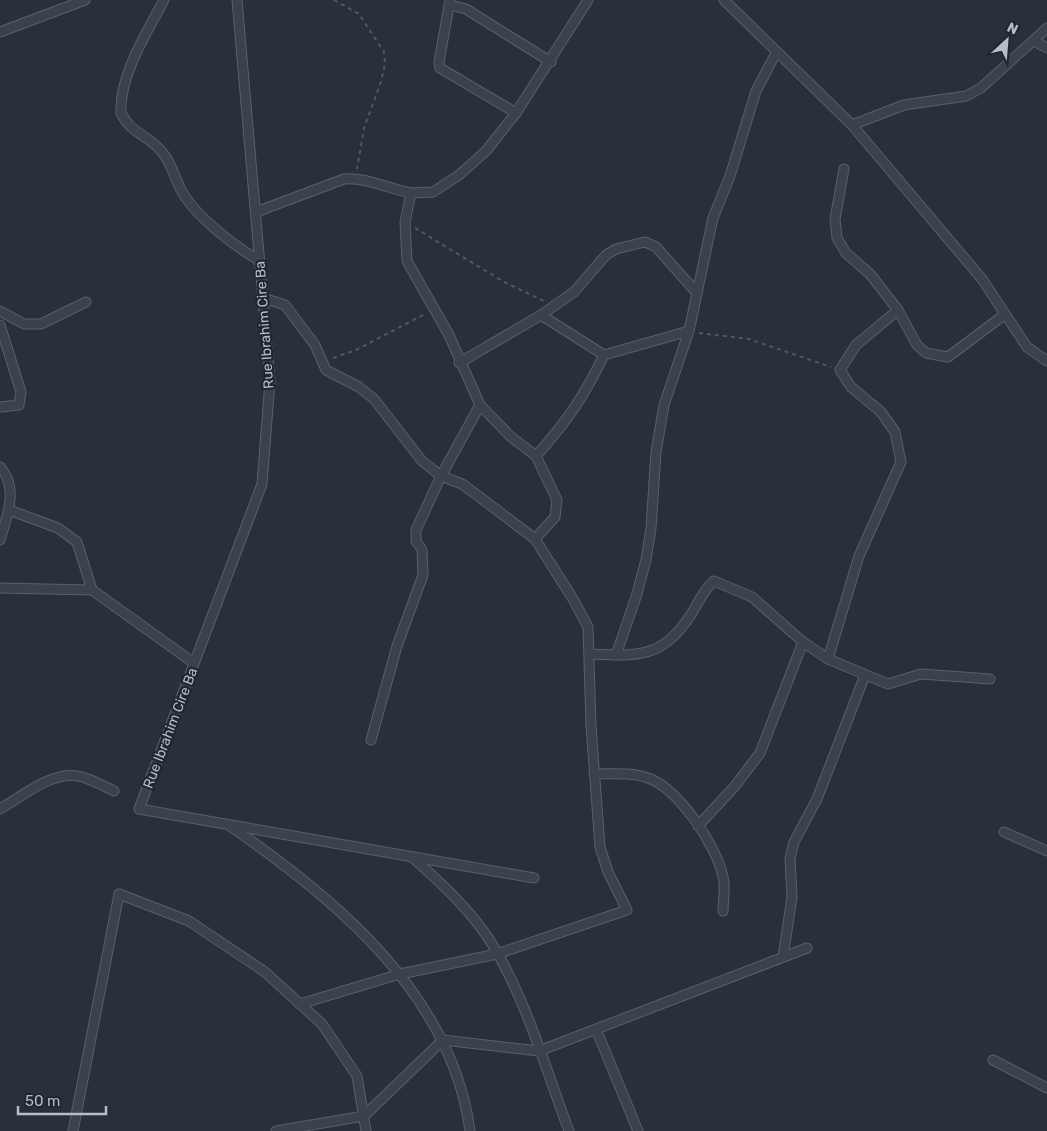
<svg xmlns="http://www.w3.org/2000/svg" width="1047" height="1131" viewBox="0 0 1047 1131" font-family="Rubik,sans-serif">
	<style>
		.lines { fill: none; stroke-linecap: round; stroke-linejoin: round }
		.street-casing { stroke: #59606a; stroke-width: 11 }
		.path { stroke: #4c5b5e; stroke-width: 2; stroke-dasharray: 4 4; stroke-linecap: butt }
		.street { stroke: #3b424c; stroke-width: 9 }
		.labels { text-anchor: middle; stroke-width: 4.5; stroke-linejoin: round; paint-order: stroke }
		.street-label { font-size: 14px; fill: #b7bdc7; stroke: #202731 }
	</style>
	<rect width="100%" height="100%" fill="#28303c"/>
	<g class="lines">
		<defs>
			<g id="street">
				<path d="M164,0C147,32 119,76 121,113C130,133 150,136 162,152C172,163 174,177 181,190C195,216 234,246 260,261"/>
				<path d="M237,0L270,381L262,484L139,809L534,878"/>
				<path d="M450,0L439,62L440,68L516,113"/>
				<path d="M724,0L852,125L982,279L1027,347L1047,361"/>
				<path d="M450,5L466,9L551,62"/>
				<path d="M0,32L85,0"/>
				<path d="M1034,41L1047,48"/>
				<path d="M852,125L904,105L966,96L981,88L1047,28"/>
				<path d="M844,169L835,219L837,238L846,253L870,274L898,310L917,345L926,353L948,357L1004,315"/>
				<path d="M256,212L344,179C366,177 389,189 411,193"/>
				<path d="M263,298L285,305L315,345L326,370L359,387L374,399L422,461L441,476L462,484L477,495L535,539L573,599L588,627L591,726L600,847L608,872L627,910L497,954L400,974L300,1004"/>
				<path d="M0,311L24,324H41L86,302"/>
				<path d="M541,315L604,355"/>
				<path d="M0,325L21,392L19,405L0,407"/>
				<path d="M459,363L541,315L574,292L606,255L616,249L645,242L656,247L697,293"/>
				<path d="M536,456C568,420 583,398 604,355L689,331"/>
				<path d="M0,467C19,488 7,516 0,540"/>
				<path d="M9,510L58,528L77,542L92,590"/>
				<path d="M535,539L555,517L557,500L536,456L510,436L480,405L449,335L407,261L405,222L411,193L433,192L459,175L486,151L516,113L588,0"/>
				<path d="M0,588L92,590L194,663"/>
				<path d="M590,654C637,656 662,659 690,616C698,604 703,590 714,581L752,597L803,642L828,659L888,684L921,674L990,679"/>
				<path d="M616,655L636,597L646,560L651,528L656,452L664,405L689,331L713,218L730,176L756,91L776,53"/>
				<path d="M828,659L859,556L901,462L895,432L881,412L851,387L840,370L856,345L898,310"/>
				<path d="M371,740L397,646L423,575L422,550L416,541V530L441,476L480,405"/>
				<path d="M594,774C612,774 631,772 648,778C678,788 717,846 723,877C726,887 723,900 723,911"/>
				<path d="M0,809C23,796 53,769 82,777C93,780 104,786 114,791"/>
				<path d="M230,826C336,899 452,995 470,1131"/>
				<path d="M698,826L735,786L760,753L803,642"/>
				<path d="M1004,832L1047,851"/>
				<path d="M412,857C441,883 471,910 492,944C526,999 546,1070 569,1131"/>
				<path d="M783,957L792,897L790,859L794,842L817,799L865,675"/>
				<path d="M596,1029L638,1131"/>
				<path d="M993,1060L1047,1088"/>
				<path d="M73,1131L119,894L189,921L265,972L322,1024L357,1076L366,1131"/>
				<path d="M276,1131L364,1116L443,1040L539,1051L807,948"/>
			</g>
		</defs>
		<!-- street casing -->
		<use href="#street" class="street-casing"/>
		<!-- path -->
		<g class="path">
			<path d="M334,0L359,14L384,52L385,64L381,82L364,128L357,169"/>
			<path d="M415,228L504,282L544,301"/>
			<path d="M699,333L749,339L831,367"/>
			<path d="M333,358L356,350L425,314"/>
		</g>
		<!-- street -->
		<use href="#street" class="street"/>
	</g>
	<g class="labels">
		<!-- street labels -->
		<g class="street-label">
			<text transform="translate(264 325) rotate(-94)" y="5">Rue Ibrahim Cire Ba</text>
			<text transform="translate(170 728) rotate(-69)" y="5">Rue Ibrahim Cire Ba</text>
		</g>
	</g>
	<!-- north arrow -->
	<g transform="translate(1007 40) rotate(26)" stroke="#202731" stroke-width="4" paint-order="stroke">
	<path d="M0-4L9 19L0 12L-9 19Z" fill="#b7bdc7"/>
	<text y="-8" font-size="14" font-weight="bold" text-anchor="middle" fill="#b7bdc7">N</text>
	</g>
	<!-- scale -->
	<path d="M18 1106v8h88v-8" fill="none" stroke="#b7bdc7" stroke-width="2.5"/>
	<text x="25" y="1106" font-size="15" fill="#b7bdc7" stroke="#202731" stroke-width="4" paint-order="stroke">50 m</text>
</svg>
